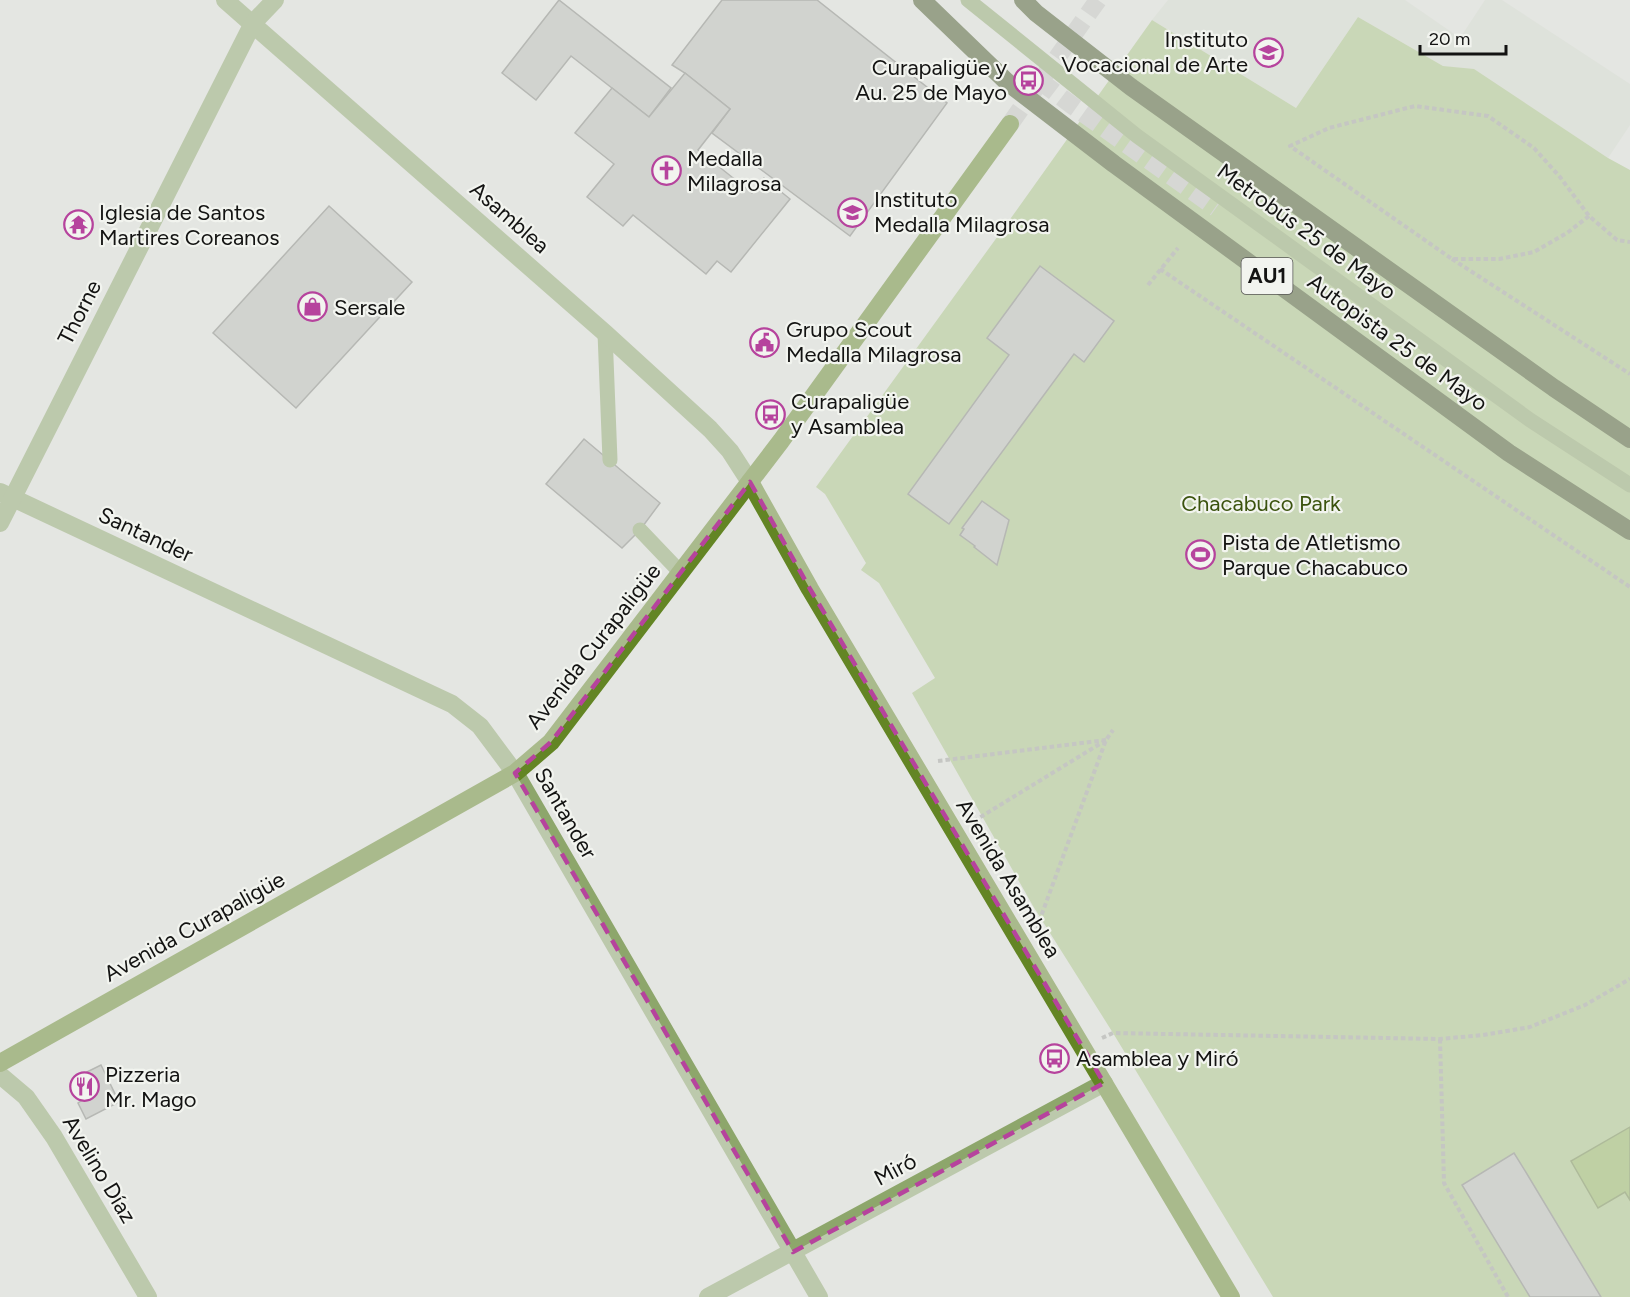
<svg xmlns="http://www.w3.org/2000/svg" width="1630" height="1297" viewBox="0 0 1630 1297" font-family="Figtree,sans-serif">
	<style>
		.built { fill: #d8ddd2 }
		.green { fill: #a9c583 }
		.water { fill: #93b759; stroke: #6d8644; stroke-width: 1.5 }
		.building { fill: #bbbdb8; stroke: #7f807c; stroke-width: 1.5 }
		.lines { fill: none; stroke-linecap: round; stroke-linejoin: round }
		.pedestrian-tunnel { stroke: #c5c6c3; stroke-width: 18; stroke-dasharray: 18 9; stroke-linecap: butt }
		.secondary-tunnel { stroke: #c5c6c3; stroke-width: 18; stroke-dasharray: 18 9; stroke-linecap: butt }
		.path { stroke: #9fa09d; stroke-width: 4; stroke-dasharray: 4.5 3; stroke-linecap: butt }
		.service { stroke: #8da66b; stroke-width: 15 }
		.minor { stroke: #8da66b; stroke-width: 18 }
		.secondary { stroke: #638524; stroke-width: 18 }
		.service-bridge { stroke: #8da66b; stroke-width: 15 }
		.motorway-bridge { stroke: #3e5120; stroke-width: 18 }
		.marked { fill: none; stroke: #b6439d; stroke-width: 4.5; stroke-dasharray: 12 8; stroke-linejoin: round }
		.labels { text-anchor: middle; stroke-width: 4.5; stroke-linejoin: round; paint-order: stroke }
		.shield { fill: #f2f4ef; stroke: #565654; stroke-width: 1.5 }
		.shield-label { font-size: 21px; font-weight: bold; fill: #131312 }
		.poi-label { font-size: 22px; fill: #131312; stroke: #f2f4ef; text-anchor: start }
		.street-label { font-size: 22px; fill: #131312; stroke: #f2f4ef }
		.park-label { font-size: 22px; fill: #3b530e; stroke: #f2f4ef }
	</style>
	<rect width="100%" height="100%" fill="#e4e6e2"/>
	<!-- built -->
	<path class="built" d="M1168,0H1405L1460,38L1485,0H1502L1630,84V125L1608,158L1474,70L1443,66L1358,17L1296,108L1152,20Z"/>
	<!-- green -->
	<path class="green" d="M1358,17L1443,66L1474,69L1608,158L1630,170V1297H1273L1113,1033L1033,906L912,693L935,678L879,583L861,570L866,563L825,494L816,487L1016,211L1152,20L1296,108Z"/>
	<!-- water -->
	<path class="water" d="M1630,1127V1200L1625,1192L1598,1208L1571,1161Z"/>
	<!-- building -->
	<g class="building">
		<path d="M559,0L671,88L649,117L571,56L536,100L502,73Z"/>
		<path d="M722,0H817L947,103L850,236L712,133L730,109L685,73L672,65Z"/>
		<path d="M685,73L730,109L698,150L752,193L764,178L790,199L731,272L717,261L706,274L633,215L623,226L587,197L614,164L575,133L612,88L649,117Z"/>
		<path d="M329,206L412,282L296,408L213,333Z"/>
		<path d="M1040,266L1114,321L1084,362L1074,354L949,524L908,494L1009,355L987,338Z"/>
		<path d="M584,439L660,503L640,530L622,548L546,484Z"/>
		<path d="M982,501L1009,520L997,565L974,547L975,546L960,535L964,529L962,528Z"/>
		<path d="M101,1065L119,1102L86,1119L78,1103L81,1101L72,1083L88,1075L87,1072Z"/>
		<path d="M1514,1153L1527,1174L1601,1297H1530L1462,1185Z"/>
	</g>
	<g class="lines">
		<!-- pedestrian-tunnel -->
		<path class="pedestrian-tunnel" d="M1040,81L1073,106L1216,208"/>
		<!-- secondary-tunnel -->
		<path class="secondary-tunnel" d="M1010,124L1098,0"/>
		<!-- path -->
		<g class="path">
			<path d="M1589,216L1567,233L1534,252L1499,259H1452L1290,146L1329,128L1415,106L1488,116L1534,148L1560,177L1589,216L1617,240L1630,242"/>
			<path d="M1452,259L1630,374"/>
			<path d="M1160,269L1630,587"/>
			<path d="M1148,285L1178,248"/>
			<path d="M938,761L1106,740"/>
			<path d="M974,821L1103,742"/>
			<path d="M1038,929L1040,919L1106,740L1113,730"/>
			<path d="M1102,1038L1113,1033L1440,1039L1483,1035L1530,1027L1585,1005L1630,979"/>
			<path d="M1440,1039L1444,1183L1508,1297"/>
		</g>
		<!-- service -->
		<g class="service">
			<path d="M605,333L610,460"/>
			<path d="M640,530L681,573"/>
		</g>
		<!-- minor -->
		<g class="minor">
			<path d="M225,0L605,333L710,429L730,451L750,482"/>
			<path d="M0,492L452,704L480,726L515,773L819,1297"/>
			<path d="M0,523L253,23L275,0"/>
			<path d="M0,1075L26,1097L54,1137L148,1297"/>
			<path d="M708,1297L1104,1083"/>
		</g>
		<!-- secondary -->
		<g class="secondary">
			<path d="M750,482L810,589L1231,1297"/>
			<path d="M0,1063L515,773L551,742L781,441L1010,124"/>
		</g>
		<!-- service-bridge -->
		<path class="service-bridge" d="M968,0L1137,136L1530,420L1630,485"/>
		<!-- motorway-bridge -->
		<g class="motorway-bridge">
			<path d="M922,0L1007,82L1114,164L1509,453L1630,531"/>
			<path d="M1023,0L1036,13L1131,87L1554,388L1630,439"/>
		</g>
	</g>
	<!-- marked area -->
	<path d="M0 0H1630V1297H0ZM750,482L810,589L1104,1083L793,1252L515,773L551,742Z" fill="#e4e6e2" fill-opacity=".55" fill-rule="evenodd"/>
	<path class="marked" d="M750,482L810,589L1104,1083L793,1252L515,773L551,742Z"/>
	<!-- icons -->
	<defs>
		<symbol id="school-ring" viewBox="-11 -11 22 22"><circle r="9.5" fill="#f2f4ef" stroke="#b6439d" stroke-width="1.5"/><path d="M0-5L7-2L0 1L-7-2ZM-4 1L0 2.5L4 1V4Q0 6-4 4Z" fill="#b6439d"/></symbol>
		<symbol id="bus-ring" viewBox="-11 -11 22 22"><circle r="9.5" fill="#f2f4ef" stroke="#b6439d" stroke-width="1.5"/><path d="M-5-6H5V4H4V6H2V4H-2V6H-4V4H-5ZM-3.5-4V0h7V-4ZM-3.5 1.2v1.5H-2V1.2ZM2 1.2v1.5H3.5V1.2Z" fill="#b6439d"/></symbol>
		<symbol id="church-ring" viewBox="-11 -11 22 22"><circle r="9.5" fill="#f2f4ef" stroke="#b6439d" stroke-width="1.5"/><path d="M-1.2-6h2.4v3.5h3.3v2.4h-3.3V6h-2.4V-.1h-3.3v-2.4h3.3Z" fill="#b6439d"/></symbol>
		<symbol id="temple-ring" viewBox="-11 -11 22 22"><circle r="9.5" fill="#f2f4ef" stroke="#b6439d" stroke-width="1.5"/><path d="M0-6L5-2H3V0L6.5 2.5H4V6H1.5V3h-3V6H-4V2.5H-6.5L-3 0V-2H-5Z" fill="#b6439d"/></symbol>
		<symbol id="shop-ring" viewBox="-11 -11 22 22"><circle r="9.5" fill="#f2f4ef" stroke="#b6439d" stroke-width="1.5"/><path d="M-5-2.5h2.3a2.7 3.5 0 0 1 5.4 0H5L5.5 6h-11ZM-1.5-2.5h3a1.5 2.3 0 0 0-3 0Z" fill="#b6439d"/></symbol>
		<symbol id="civic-ring" viewBox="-11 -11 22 22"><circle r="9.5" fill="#f2f4ef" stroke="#b6439d" stroke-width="1.5"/><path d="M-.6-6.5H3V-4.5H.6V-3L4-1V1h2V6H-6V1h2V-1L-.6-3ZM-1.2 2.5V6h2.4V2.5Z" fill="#b6439d"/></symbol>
		<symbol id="stadium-ring" viewBox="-11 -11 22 22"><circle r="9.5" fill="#f2f4ef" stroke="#b6439d" stroke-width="1.5"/><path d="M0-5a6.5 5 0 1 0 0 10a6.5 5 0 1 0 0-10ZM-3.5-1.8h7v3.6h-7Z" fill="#b6439d"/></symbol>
		<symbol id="restaurant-ring" viewBox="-11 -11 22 22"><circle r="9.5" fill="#f2f4ef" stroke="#b6439d" stroke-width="1.5"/><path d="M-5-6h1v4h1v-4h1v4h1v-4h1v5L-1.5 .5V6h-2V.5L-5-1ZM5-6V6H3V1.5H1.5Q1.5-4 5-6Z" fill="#b6439d"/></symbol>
	</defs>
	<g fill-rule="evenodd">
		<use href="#school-ring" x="1252" y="36" width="33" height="33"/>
		<use href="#bus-ring" x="1012" y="64" width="33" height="33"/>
		<use href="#church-ring" x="650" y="154" width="33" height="33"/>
		<use href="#school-ring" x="836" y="196" width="33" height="33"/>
		<use href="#temple-ring" x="62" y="208" width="33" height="33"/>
		<use href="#shop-ring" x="296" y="290" width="33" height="33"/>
		<use href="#civic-ring" x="748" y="326" width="33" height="33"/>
		<use href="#bus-ring" x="754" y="398" width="33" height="33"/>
		<use href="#stadium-ring" x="1184" y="538" width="33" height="33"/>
		<use href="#bus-ring" x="1038" y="1042" width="33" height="33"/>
		<use href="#restaurant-ring" x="68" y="1070" width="33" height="33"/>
	</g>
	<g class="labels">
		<!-- shield labels -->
		<rect class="shield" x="1241.5" y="258" width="51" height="36" rx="4.5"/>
		<g class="shield-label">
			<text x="1267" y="283">AU1</text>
		</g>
		<!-- poi labels -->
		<g class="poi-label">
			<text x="1248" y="47" text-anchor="end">Instituto<tspan x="1248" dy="25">Vocacional de Arte</tspan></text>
			<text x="1007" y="75" text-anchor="end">Curapaligüe y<tspan x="1007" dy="25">Au. 25 de Mayo</tspan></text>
			<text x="687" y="166">Medalla<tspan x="687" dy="25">Milagrosa</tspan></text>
			<text x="874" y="207">Instituto<tspan x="874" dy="25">Medalla Milagrosa</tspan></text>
			<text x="99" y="220">Iglesia de Santos<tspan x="99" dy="25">Martires Coreanos</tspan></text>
			<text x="334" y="315">Sersale</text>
			<text x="786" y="337">Grupo Scout<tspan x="786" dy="25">Medalla Milagrosa</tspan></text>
			<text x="791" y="409">Curapaligüe<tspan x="791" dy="25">y Asamblea</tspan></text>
			<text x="1222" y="550">Pista de Atletismo<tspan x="1222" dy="25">Parque Chacabuco</tspan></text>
			<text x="1076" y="1066">Asamblea y Miró</text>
			<text x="105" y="1082">Pizzeria<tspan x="105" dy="25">Mr. Mago</tspan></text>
		</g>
		<!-- street labels -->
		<g class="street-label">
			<text transform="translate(510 217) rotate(41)" y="8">Asamblea</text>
			<text transform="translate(1307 231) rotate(36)" y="8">Metrobús 25 de Mayo</text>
			<text transform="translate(79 312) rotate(-63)" y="8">Thorne</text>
			<text transform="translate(1398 342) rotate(36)" y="8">Autopista 25 de Mayo</text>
			<text transform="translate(146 534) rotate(25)" y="8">Santander</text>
			<text transform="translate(593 646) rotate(-52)" y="8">Avenida Curapaligüe</text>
			<text transform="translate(566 813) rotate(60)" y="8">Santander</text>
			<text transform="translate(1009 878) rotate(59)" y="8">Avenida Asamblea</text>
			<text transform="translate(194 926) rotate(-29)" y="8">Avenida Curapaligüe</text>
			<text transform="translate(100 1169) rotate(59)" y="8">Avelino Díaz</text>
			<text transform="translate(895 1169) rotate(-28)" y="8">Miró</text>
		</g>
		<!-- park labels -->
		<g class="park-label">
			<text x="1261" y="511">Chacabuco Park</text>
		</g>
	</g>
	<!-- scale -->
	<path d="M1420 45v9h86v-9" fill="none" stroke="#131312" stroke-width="3"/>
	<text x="1429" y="45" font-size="18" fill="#131312" stroke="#f2f4ef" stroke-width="4.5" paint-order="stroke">20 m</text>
</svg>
